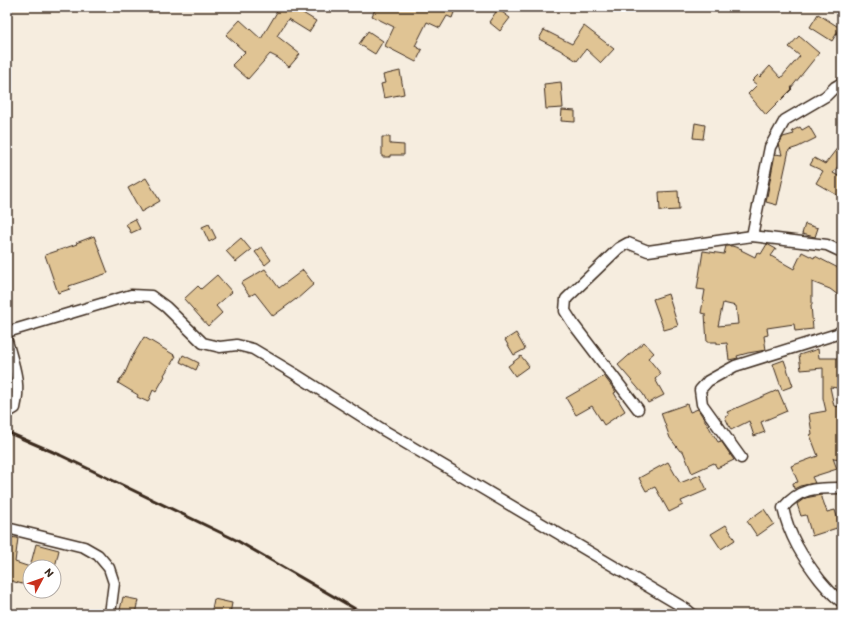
<svg xmlns="http://www.w3.org/2000/svg" width="849" height="621" viewBox="0 0 849 621" font-family="Itim,sans-serif">
	<style>
		.building { fill: #e0c494; stroke: #3b2a1e; fill-rule: evenodd }
		.lines { fill: none; stroke-linecap: round; stroke-linejoin: round }
		.minor-casing { stroke: #3b2a1e; stroke-width: 13 }
		.minor { stroke: #fff; stroke-width: 10 }
		.rail { stroke: #3b2a1e; stroke-width: 3 }
	</style>
	<rect width="100%" height="100%" fill="#f6eddf"/>
	<filter id="ink" filterUnits="userSpaceOnUse"><feTurbulence type="fractalNoise" baseFrequency=".025" numOctaves="2"/><feDisplacementMap in="SourceGraphic" scale="8" xChannelSelector="R" yChannelSelector="G"/><feConvolveMatrix kernelMatrix="1 2 1 2 8 2 1 2 1" color-interpolation-filters="sRGB"/></filter>
	<g filter="url(#ink)">
		<!-- building -->
		<g class="building">
			<path d="M268,7H293L316,21L309,32L288,19L277,36L300,54L289,67L278,58L270,54L248,79L232,65L245,52L226,35L240,20L261,39L277,12Z"/>
			<path d="M376,7H456L452,18L447,16L440,28L427,22L415,46L422,50L416,62L385,46L394,27L372,16Z"/>
			<path d="M498,9L510,18L500,31L489,22Z"/>
			<path d="M818,14L840,28L832,41L810,27Z"/>
			<path d="M584,26L614,49L601,63L586,49L577,61L560,50L539,39L544,30L572,44Z"/>
			<path d="M368,31L383,41L375,54L359,44Z"/>
			<path d="M799,36L819,53L791,88L792,89L766,115L748,94L757,85L752,81L758,75L760,77L770,66L781,78L800,56L789,47Z"/>
			<path d="M400,71L404,94L384,98L381,84L385,83L383,75Z"/>
			<path d="M561,82L563,108L546,109L544,84Z"/>
			<path d="M562,110L575,111V122L561,121Z"/>
			<path d="M695,123L705,125L703,139L693,138Z"/>
			<path d="M809,126L816,138L798,147L789,150L777,205L766,202L775,154L782,155L779,144L783,137L794,134L792,131L800,127L802,130Z"/>
			<path d="M382,137H390V144L404,145V155H390V157H382Z"/>
			<path d="M842,142V161L833,173L842,178V198L816,183L823,171L810,165L814,158L825,164Z"/>
			<path d="M146,178L160,201L141,212L128,188Z"/>
			<path d="M678,191L679,210L660,211L659,192Z"/>
			<path d="M135,219L140,229L131,233L126,224Z"/>
			<path d="M209,224L216,238L209,242L202,227Z"/>
			<path d="M805,224L818,228L815,237L802,234Z"/>
			<path d="M94,236L108,273L69,286L70,289L58,293L45,255L77,244L76,243Z"/>
			<path d="M241,238L251,250L236,262L226,251Z"/>
			<path d="M767,244L776,249L771,256L794,269L802,252L814,258L815,256L842,270V298L830,289L812,282V305H811L813,329L795,331L794,324L767,328L768,335L764,336L766,350L748,353L737,356L738,358L729,360L727,343L717,344V342H707L705,314L701,313L705,290L697,289L703,251L724,254L726,246H732L742,249L741,250L755,257L757,252L761,254ZM723,303L736,306L738,324L718,326Z"/>
			<path d="M262,247L271,260L265,265L255,252Z"/>
			<path d="M265,269L279,288L303,270L314,284L296,300V299L273,316L255,293L250,296L241,283Z"/>
			<path d="M217,275L232,292L216,306L222,313L208,326L184,299L198,286L201,289Z"/>
			<path d="M668,294L678,326L664,330L653,299Z"/>
			<path d="M516,333L525,349L514,355L505,340Z"/>
			<path d="M144,337L176,356L164,375L165,376L156,392L153,390L148,402L137,397L138,395L118,383L125,373L132,357Z"/>
			<path d="M644,342L654,353L648,358L661,374L655,379L664,395L648,403L643,394L618,365Z"/>
			<path d="M818,349L819,358H839L838,388L830,387L834,406L842,407V459L833,458L837,469L812,477L815,483L800,486L794,489L793,483L798,482L791,466L818,456L810,435L812,434L809,414L826,411L823,398V368L801,370L799,355Z"/>
			<path d="M183,355L199,363L196,370L180,362Z"/>
			<path d="M521,356L529,366L515,376L508,366Z"/>
			<path d="M784,360L793,386L782,390L773,364Z"/>
			<path d="M604,376L616,392L614,393L625,411L604,425L592,406L576,415L566,398Z"/>
			<path d="M778,390L787,411L761,422L765,432L754,436L749,421L731,430L725,417L729,415L727,412Z"/>
			<path d="M687,404L690,412L698,409L718,442L721,441L734,460L717,468L714,463L692,473L683,451H680L670,438L661,413Z"/>
			<path d="M668,462L680,483L700,475L707,490L681,501L683,505L669,512L655,487L646,491L639,478Z"/>
			<path d="M821,495L827,512L835,510L840,527L812,536L806,515L801,516L797,504L805,498Z"/>
			<path d="M764,509L774,524L757,536L747,521Z"/>
			<path d="M726,525L735,540L721,549L711,534Z"/>
			<path d="M7,537L18,538L15,562L30,567L36,544L59,550L55,567H30V586L7,580Z"/>
			<path d="M123,597L138,600L135,614H119Z"/>
			<path d="M214,599L232,603L230,614H211Z"/>
		</g>
		<g class="lines">
			<defs>
				<g id="minor">
					<path d="M842,83L835,87L826,96L785,120L770,147L752,236L827,245L842,252"/>
					<path d="M7,332L131,295L151,296L166,307L203,343L220,347L237,345L253,349L295,374L385,431L686,609L692,614"/>
					<path d="M7,341C14,366 21,383 15,408L10,411L7,410"/>
					<path d="M638,409L574,325L565,311L566,299L619,248L628,243L648,251L752,236"/>
					<path d="M741,458L702,404L700,390L708,381L735,366L837,334L842,330"/>
					<path d="M842,488C817,488 800,487 783,508C789,536 803,558 820,580C827,588 833,596 842,602"/>
					<path d="M7,528L84,547L98,555L109,568L114,583L110,614"/>
				</g>
			</defs>
			<!-- minor casing -->
			<use href="#minor" class="minor-casing"/>
			<!-- minor -->
			<use href="#minor" class="minor"/>
			<!-- rail -->
			<path class="rail" d="M7,432L60,455L236,540L364,614"/>
		</g>
	</g>
	<!-- margin -->
	<rect width="849" height="621" fill="none" stroke="#fff" stroke-width="24"/>
	<rect x="12" y="12" width="825" height="597" fill="none" stroke="#3b2a1e" stroke-width="1.5" filter="url(#ink)"/>
	<!-- north arrow -->
	<g transform="translate(42 579) rotate(49)"><circle r="19" fill="#ffffff" stroke="#b1aaa5"/>
	<path d="M0-3L7 15L0 10L-7 15Z" fill="#c8321e"/>
	<text y="-6" font-size="11" font-weight="bold" text-anchor="middle" fill="#3b2a1e">N</text>
	</g>
</svg>
